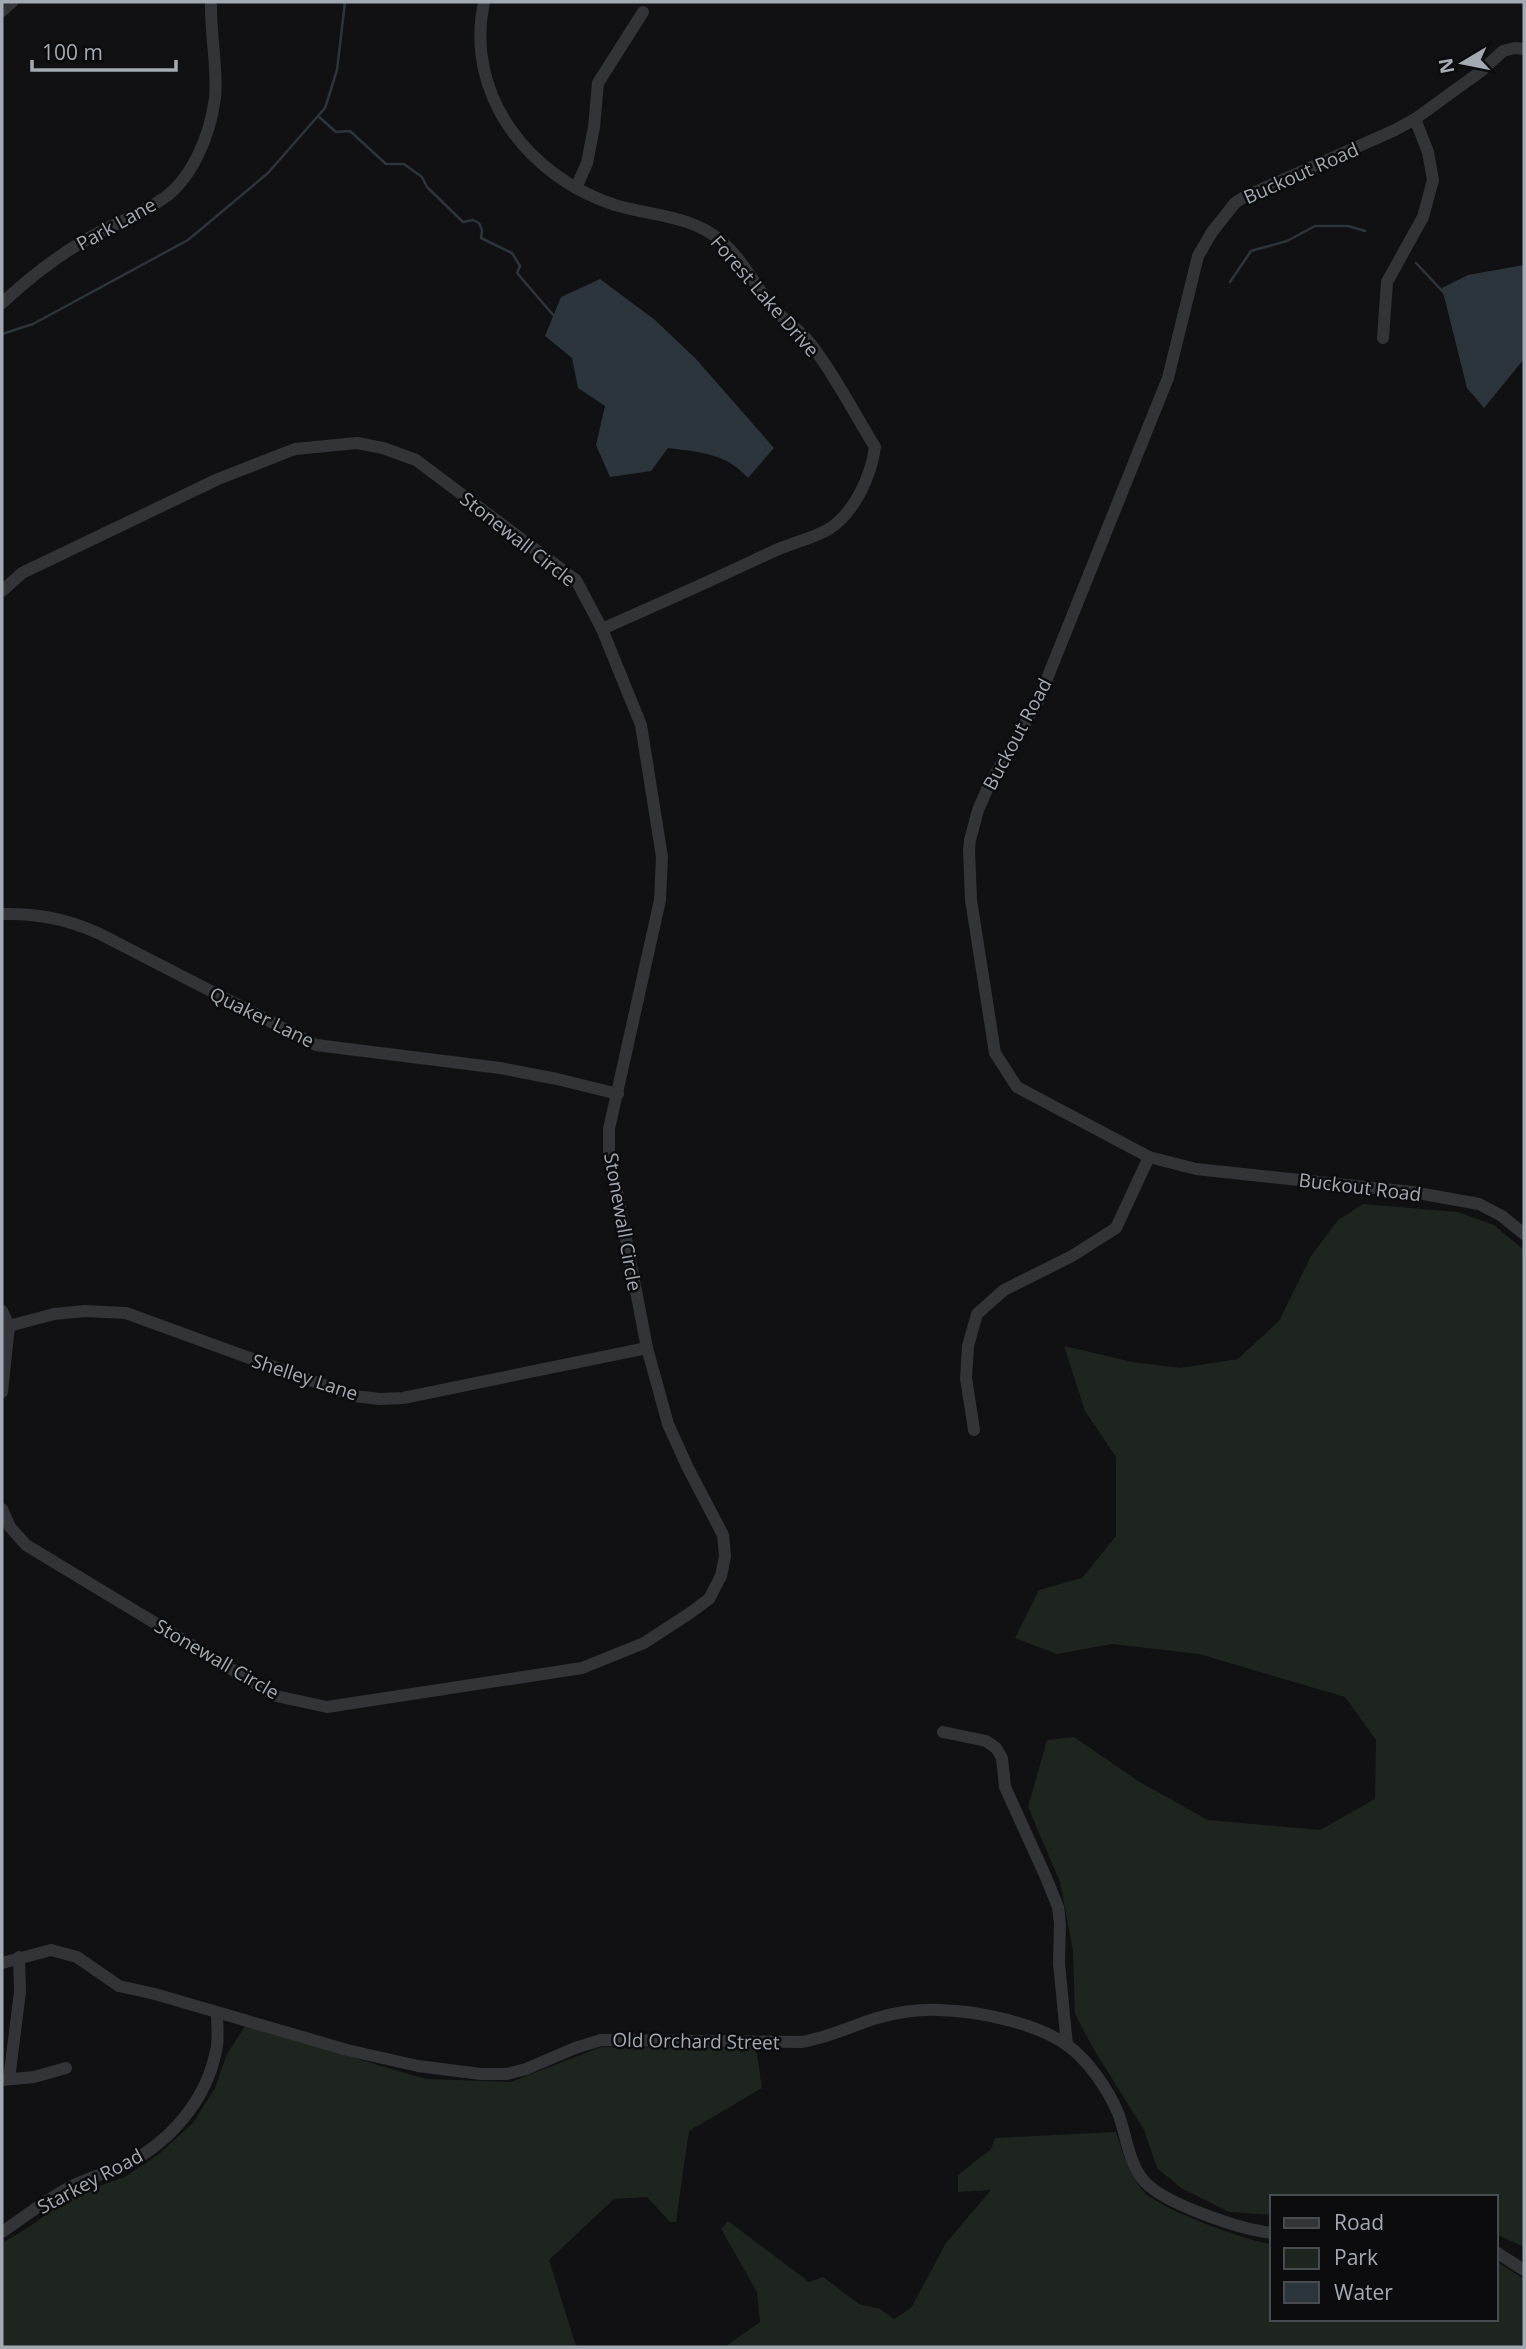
<svg xmlns="http://www.w3.org/2000/svg" width="1526" height="2349" viewBox="0 0 1526 2349" font-family="'Open Sans',sans-serif">
	<style>
		.green { fill: #1e251e }
		.water { fill: #2b353b }
		.lines { fill: none; stroke-linecap: round; stroke-linejoin: round }
		.stream { stroke: #2b353b; stroke-width: 2.5 }
		.minor { stroke: #323438; stroke-width: 12 }
		.labels { text-anchor: middle; stroke-width: 5; stroke-linejoin: round; paint-order: stroke }
		.street-label { font-size: 19px; fill: #a3aab3; stroke: #0c0c0e }
	</style>
	<rect width="100%" height="100%" fill="#111113"/>
	<!-- green -->
	<g class="green">
		<path d="M1363,1204L1458,1212L1494,1225L1524,1250V2247L1496,2234V2197H1272V2215L1229,2212L1181,2188L1157,2168L1144,2130L1093,2048L1075,2014L1073,1951L1060,1882L1028,1807L1047,1740L1074,1737L1138,1781L1208,1820L1320,1830L1375,1799L1376,1740L1345,1697L1199,1654L1112,1644L1057,1654L1015,1638L1039,1590L1082,1578L1116,1536V1457L1085,1411L1064,1346L1132,1362L1180,1368L1238,1359L1279,1321L1311,1256L1338,1220Z"/>
		<path d="M245,2026L426,2079L511,2082L601,2047L756,2048L762,2088L689,2131L676,2222H670L647,2197L614,2199L549,2260L575,2343L578,2347H2V2243L29,2227L73,2195L125,2177L159,2154L193,2123L215,2088L227,2054Z"/>
		<path d="M1116,2132C1123,2153 1128,2173 1143,2191C1157,2208 1249,2242 1272,2244V2319H1496V2261L1524,2279V2347H725L760,2322L757,2292L721,2229L728,2221L809,2282L823,2277L859,2304L880,2309L894,2319L911,2308L946,2243L991,2190L958,2192V2175L991,2149L995,2138Z"/>
	</g>
	<!-- water -->
	<g class="water">
		<path d="M1524,265V359L1484,408L1467,388L1442,288L1468,275Z"/>
		<path d="M600,279L655,320L696,359L774,448L748,478C726,453 699,452 668,448L651,471L610,477L596,445L605,406L578,388L572,358L545,336L561,297Z"/>
	</g>
	<g class="lines">
		<!-- stream -->
		<g class="stream">
			<path d="M318,116L336,132L350,131L386,164H404L422,177L427,187L463,222L473,220L479,223L482,230L481,238L512,253L520,266L517,273L554,316"/>
			<path d="M1416,263L1445,294"/>
			<path d="M1230,282L1251,251L1287,241L1315,226H1348L1365,231"/>
			<path d="M2,334L33,324L188,240L268,173L325,108L337,70L345,2"/>
		</g>
		<!-- minor -->
		<g class="minor">
			<path d="M484,2C464,95 529,177 615,205C651,216 690,215 720,240C741,257 755,285 772,307C783,320 800,329 810,343C835,375 854,413 875,447C871,476 855,512 829,529C812,539 791,543 774,551C717,578 659,604 602,629"/>
			<path d="M2,11L12,2"/>
			<path d="M1524,49L1515,48L1503,51L1480,72L1415,119L1395,130L1244,197L1235,203L1212,232L1198,256L1168,378L1038,701L989,785L978,810L970,840L969,850L971,900L995,1053L1017,1087L1149,1157L1196,1169L1412,1192L1479,1204L1502,1216L1524,1234"/>
			<path d="M576,188L587,163L594,127L598,83L643,12"/>
			<path d="M2,303C27,280 53,259 82,242C107,227 134,217 158,202C192,182 210,135 215,98C218,70 210,32 211,2"/>
			<path d="M1383,338L1387,282L1423,217L1433,180L1428,152L1415,119"/>
			<path d="M2,591L22,573L218,479L295,449L357,443L383,448L416,460L576,580L602,629L641,725L662,857L660,900L609,1129V1151L647,1348L668,1424L687,1466L723,1535L725,1556L721,1576L709,1599L690,1613L644,1643L582,1668L327,1707L276,1696L26,1545L10,1527L2,1509"/>
			<path d="M2,914C37,913 66,919 98,933L316,1045L500,1068L557,1079L618,1094"/>
			<path d="M2,1311L9,1326L2,1392"/>
			<path d="M9,1326L54,1314L85,1311L126,1313L354,1396L380,1399L403,1398L647,1348"/>
			<path d="M974,1430L966,1378L968,1346L977,1314L1004,1290L1072,1256L1116,1228L1149,1157"/>
			<path d="M943,1732L986,1741L996,1748L1002,1758L1005,1787L1045,1875L1058,1907L1060,1924L1059,1963L1067,2045"/>
			<path d="M2,1963L51,1950L77,1957L119,1986L155,1994L347,2050L418,2066L481,2074H507L526,2069L575,2048L601,2040L801,2042C828,2038 851,2026 877,2018C898,2012 919,2009 940,2010C978,2011 1036,2023 1067,2045C1088,2060 1108,2089 1118,2113C1127,2136 1128,2164 1145,2182C1165,2204 1242,2230 1272,2233"/>
			<path d="M9,2079L20,1992L19,1957"/>
			<path d="M2,2080L34,2077L66,2068"/>
			<path d="M2,2232C24,2217 46,2200 70,2187C87,2178 107,2173 125,2165C170,2142 206,2101 216,2051C219,2039 217,2026 217,2013"/>
			<path d="M1496,2252L1524,2270"/>
		</g>
	</g>
	<g class="labels">
		<!-- street labels -->
		<g class="street-label">
			<text transform="translate(1301 173) rotate(-24)" y="7">Buckout Road</text>
			<text transform="translate(116 224) rotate(-29)" y="7">Park Lane</text>
			<text transform="translate(765 296) rotate(49)" y="7">Forest Lake Drive</text>
			<text transform="translate(518 539) rotate(38)" y="7">Stonewall Circle</text>
			<text transform="translate(1017 734) rotate(-62)" y="7">Buckout Road</text>
			<text transform="translate(262 1017) rotate(26)" y="7">Quaker Lane</text>
			<text transform="translate(1360 1187) rotate(7)" y="7">Buckout Road</text>
			<text transform="translate(623 1222) rotate(80)" y="7">Stonewall Circle</text>
			<text transform="translate(305 1377) rotate(18)" y="7">Shelley Lane</text>
			<text transform="translate(217 1659) rotate(30)" y="7">Stonewall Circle</text>
			<text transform="translate(696 2041) rotate(1)" y="7">Old Orchard Street</text>
			<text transform="translate(90 2181) rotate(-28)" y="7">Starkey Road</text>
		</g>
	</g>
	<!-- border -->
	<rect width="1526" height="2349" fill="none" stroke="#a3aab3" stroke-width="7"/>
	<!-- legend -->
	<rect x="1270" y="2195" width="228" height="126" fill="#0c0c0e" stroke="#484b50" stroke-width="2"/>
	<rect x="1284" y="2218" width="35" height="10" fill="#323438" stroke="#484b50" stroke-width="2"/>
	<text x="1334" y="2230" font-size="21" fill="#a3aab3">Road</text>
	<rect x="1284" y="2248" width="35" height="21" fill="#1e251e" stroke="#484b50" stroke-width="2"/>
	<text x="1334" y="2265" font-size="21" fill="#a3aab3">Park</text>
	<rect x="1284" y="2282" width="35" height="21" fill="#2b353b" stroke="#484b50" stroke-width="2"/>
	<text x="1334" y="2300" font-size="21" fill="#a3aab3">Water</text>
	<!-- north arrow -->
	<g transform="translate(1463 63) rotate(260)" stroke="#0c0c0e" stroke-width="5" paint-order="stroke">
	<path d="M0-5L12 26L0 18L-12 26Z" fill="#a3aab3"/>
	<text y="-10" font-size="19" font-weight="bold" text-anchor="middle" fill="#a3aab3">N</text>
	</g>
	<!-- scale -->
	<path d="M32 60v10h144v-10" fill="none" stroke="#a3aab3" stroke-width="3.5"/>
	<text x="42" y="60" font-size="21" fill="#a3aab3" stroke="#0c0c0e" stroke-width="5" paint-order="stroke">100 m</text>
</svg>
